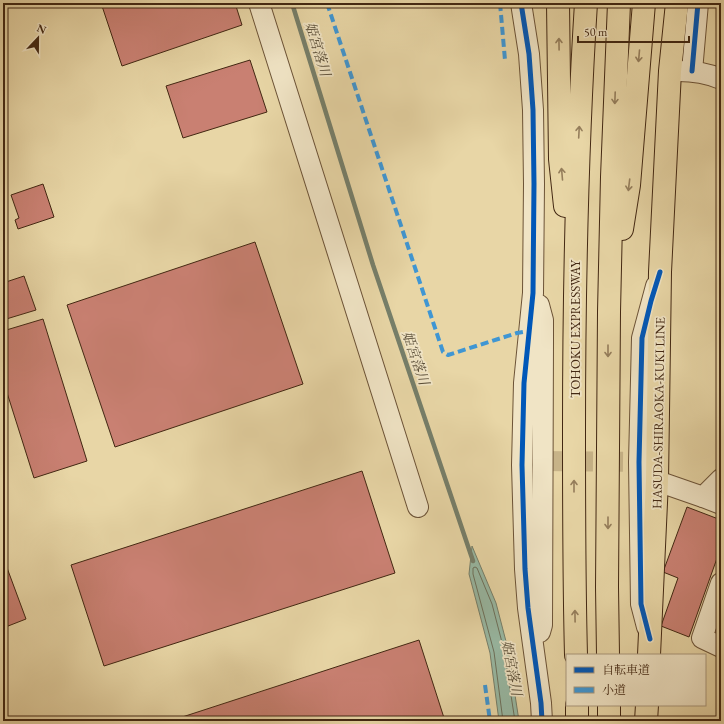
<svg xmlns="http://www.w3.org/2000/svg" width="724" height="724" viewBox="0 0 724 724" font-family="'EB Garamond','Noto Serif JP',serif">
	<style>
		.water { fill: #98b9a4; stroke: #767f6a }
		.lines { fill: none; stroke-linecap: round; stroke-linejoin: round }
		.shore { stroke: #6d705b; stroke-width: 1 }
		.stream { stroke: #767f6a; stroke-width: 4.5 }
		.building { fill: #c98072; stroke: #422712 }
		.minor-tunnel { stroke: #c7b388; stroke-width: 20; stroke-dasharray: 20 10; stroke-linecap: butt }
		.minor-casing { stroke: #6c5337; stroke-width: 22 }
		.major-casing { stroke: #422712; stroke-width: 24 }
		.highway-casing { stroke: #422712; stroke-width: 24 }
		.minor { stroke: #f0e4c5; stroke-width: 20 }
		.major { stroke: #e8d6a6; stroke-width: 22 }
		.highway { stroke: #e8d6a6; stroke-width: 22 }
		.quiet { stroke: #3f96d3; stroke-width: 4; stroke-dasharray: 8 4; stroke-linecap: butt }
		.cycleway-casing { stroke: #f0e4c5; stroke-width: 8 }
		.cycleway { stroke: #0057b8; stroke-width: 5 }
		.oneway { stroke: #957e5c }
		.labels { text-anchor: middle; stroke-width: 3.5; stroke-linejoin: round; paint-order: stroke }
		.street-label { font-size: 13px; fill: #422712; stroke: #f0e4c5 }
		.water-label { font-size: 14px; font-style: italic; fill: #584c36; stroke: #f0e4c5 }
	</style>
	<rect width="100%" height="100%" fill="#e8d6a6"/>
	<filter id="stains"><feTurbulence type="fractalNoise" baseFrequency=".005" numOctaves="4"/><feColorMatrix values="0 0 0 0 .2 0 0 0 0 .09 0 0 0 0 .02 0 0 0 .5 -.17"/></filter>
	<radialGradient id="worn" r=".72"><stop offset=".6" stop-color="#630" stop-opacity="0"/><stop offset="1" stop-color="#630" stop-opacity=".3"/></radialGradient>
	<!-- water -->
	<path class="water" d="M472,546L496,603L508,649L519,721H499L490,653L469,574Z"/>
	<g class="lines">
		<!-- shore -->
		<path class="shore" d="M503,721L494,652L473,574V568L475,567L477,568L492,604L504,650L515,721"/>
		<!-- stream -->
		<path class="stream" d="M292,3L373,265L473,561"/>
	</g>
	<!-- building -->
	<g class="building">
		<path d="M101,3H235L242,25L122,66Z"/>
		<path d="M250,60L267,112L183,138L166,86Z"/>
		<path d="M43,184L54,217L18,229L15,220L19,218L11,195Z"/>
		<path d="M255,242L303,384L115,447L67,305Z"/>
		<path d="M24,276L36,310L3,320V283Z"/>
		<path d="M43,319L87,461L34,478L3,380V331Z"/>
		<path d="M362,471L395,573L104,666L71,565Z"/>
		<path d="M687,507L721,520V547L689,637L661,626L678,578L663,572Z"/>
		<path d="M3,557L26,619L3,628Z"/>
		<path d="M419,640L445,721H170Z"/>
	</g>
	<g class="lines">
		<!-- minor-tunnel -->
		<path class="minor-tunnel" d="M543,461L639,462"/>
		<defs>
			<g id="minor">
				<path d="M259,3L418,507"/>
				<path d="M521,3L529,54L533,110L534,184L533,293L524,383L522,465L525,569L528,608L541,703L542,721"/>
				<path d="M678,71C693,71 707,73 721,79"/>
				<path d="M692,71L698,3"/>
				<path d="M539,305L543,320V341L542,625L540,632"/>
				<path d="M657,481L703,497L721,479"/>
				<path d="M703,497L721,504"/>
				<path d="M721,583L702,638L721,647"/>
				<path d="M647,627L641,604L639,462L642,338L656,286"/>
			</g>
			<g id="major">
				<path d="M649,655L657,481L660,272L670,71L677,3"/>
				<path d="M646,721L647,705"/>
			</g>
			<g id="highway">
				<path d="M558,3L560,159L565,206"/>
				<path d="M622,229L629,185L644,3"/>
				<path d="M576,655C574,580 574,504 574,429C574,287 577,145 586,3"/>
				<path d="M608,655L607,587L609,312L612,177L619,3"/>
				<path d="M577,705V721"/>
				<path d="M609,705V721"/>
			</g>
		</defs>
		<!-- minor casing -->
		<use href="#minor" class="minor-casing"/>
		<!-- major casing -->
		<use href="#major" class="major-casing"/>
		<!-- highway casing -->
		<use href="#highway" class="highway-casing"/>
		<!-- minor -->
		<use href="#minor" class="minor"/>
		<!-- major -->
		<use href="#major" class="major"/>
		<!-- highway -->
		<use href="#highway" class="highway"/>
		<!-- quiet -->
		<g class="quiet">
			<path d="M327,3L443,352L448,355L517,333L529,331"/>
			<path d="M500,3L505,60"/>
			<path d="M485,685L490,721"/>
		</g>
		<defs>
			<g id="cycleway">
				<path d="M521,3L529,54L533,110L534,184L533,293L524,383L522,465L525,569L528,608L541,703L542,721"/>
				<path d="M692,71L698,3"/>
				<path d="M650,639L641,604L639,462L642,338L651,301L660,272"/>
			</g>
		</defs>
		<!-- cycleway casing -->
		<use href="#cycleway" class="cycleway-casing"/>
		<!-- cycleway -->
		<use href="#cycleway" class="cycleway"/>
	</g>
	<!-- one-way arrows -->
	<defs><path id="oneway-shaft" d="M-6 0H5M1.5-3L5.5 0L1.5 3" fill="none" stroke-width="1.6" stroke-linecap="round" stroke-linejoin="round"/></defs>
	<g class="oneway">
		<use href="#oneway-shaft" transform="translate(559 44) rotate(-91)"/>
		<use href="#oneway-shaft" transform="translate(639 56) rotate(95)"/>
		<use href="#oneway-shaft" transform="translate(615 98) rotate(92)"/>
		<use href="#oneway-shaft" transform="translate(579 132) rotate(-87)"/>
		<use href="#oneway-shaft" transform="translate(562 174) rotate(-95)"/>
		<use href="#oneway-shaft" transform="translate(629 185) rotate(97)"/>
		<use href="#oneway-shaft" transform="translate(608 351) rotate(90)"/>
		<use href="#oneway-shaft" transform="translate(574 486) rotate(-90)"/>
		<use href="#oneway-shaft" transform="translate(608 523) rotate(90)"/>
		<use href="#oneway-shaft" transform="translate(575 616) rotate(-91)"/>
	</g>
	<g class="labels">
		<!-- street labels -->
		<g class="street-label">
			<text transform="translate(575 329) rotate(-90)" y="5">TOHOKU EXPRESSWAY</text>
			<text transform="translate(658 413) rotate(-89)" y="5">HASUDA-SHIRAOKA-KUKI LINE</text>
		</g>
		<!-- water labels -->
		<g class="water-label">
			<text transform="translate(318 49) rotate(73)" y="5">姫宮落川</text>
			<text transform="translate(416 358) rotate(71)" y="5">姫宮落川</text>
			<text transform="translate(512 668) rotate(79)" y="5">姫宮落川</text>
		</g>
	</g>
	<!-- margin -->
	<rect width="724" height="724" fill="none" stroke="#e8d6a6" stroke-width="16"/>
	<rect x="4" y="4" width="716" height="716" fill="none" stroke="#422712" stroke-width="2"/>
	<rect x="8" y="8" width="708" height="708" fill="none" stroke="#422712"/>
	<!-- legend -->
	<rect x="566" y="654" width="140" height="52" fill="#f0e4c5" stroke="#aa987d"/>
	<rect x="574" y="667" width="20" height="6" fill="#0057b8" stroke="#aa987d"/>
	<text x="602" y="674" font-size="12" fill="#422712">自転車道</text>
	<rect x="574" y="687" width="20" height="6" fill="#3f96d3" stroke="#aa987d"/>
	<text x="602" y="694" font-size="12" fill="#422712">小道</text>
	<!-- north arrow -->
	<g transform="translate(38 38) rotate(22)" stroke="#f0e4c5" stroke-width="3" paint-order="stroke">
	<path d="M0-3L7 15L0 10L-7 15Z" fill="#422712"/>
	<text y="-6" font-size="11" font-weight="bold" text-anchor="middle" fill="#422712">N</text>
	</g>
	<!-- scale -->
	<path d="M578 36v6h111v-6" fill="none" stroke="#422712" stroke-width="2"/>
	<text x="584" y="36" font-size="12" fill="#422712" stroke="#f0e4c5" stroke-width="3" paint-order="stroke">50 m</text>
	<rect width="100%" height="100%" filter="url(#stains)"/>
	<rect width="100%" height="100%" fill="url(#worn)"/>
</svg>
